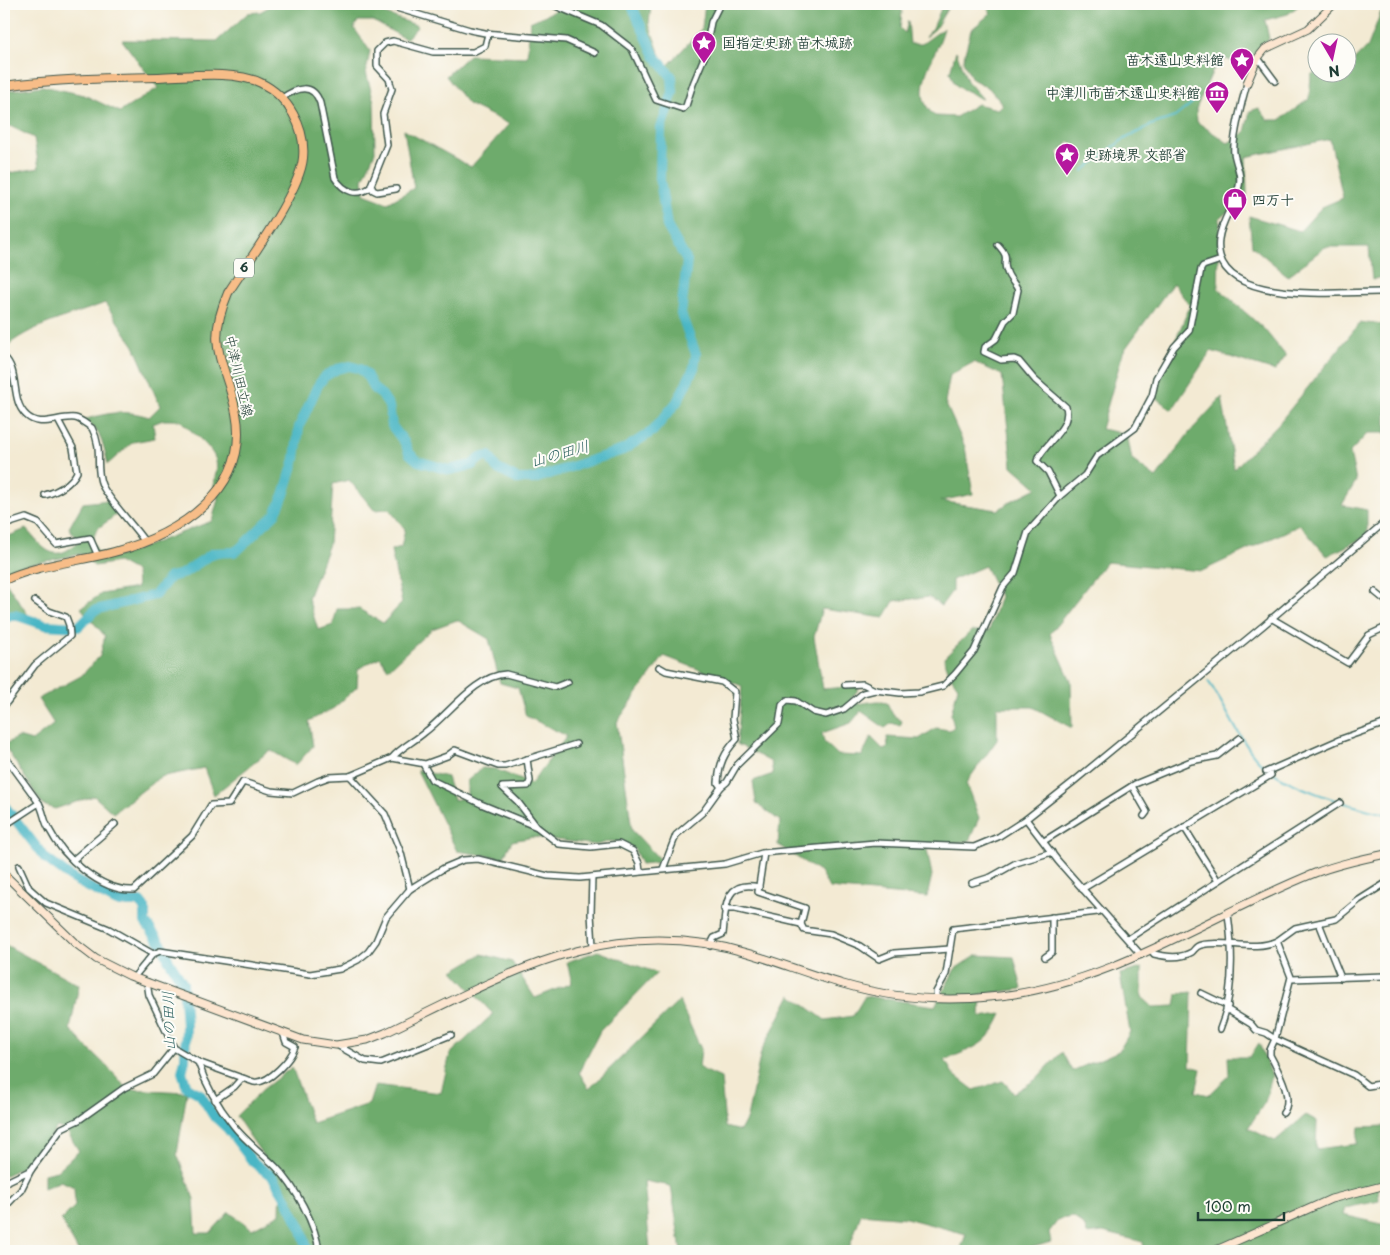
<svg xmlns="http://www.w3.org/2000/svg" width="1390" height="1255" viewBox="0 0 1390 1255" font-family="'Playpen Sans','Klee One',sans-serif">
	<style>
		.forest { fill: #6eab6c; stroke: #467450; fill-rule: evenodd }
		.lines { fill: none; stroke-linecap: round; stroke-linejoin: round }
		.stream { stroke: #49b6c5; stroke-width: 2 }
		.river { stroke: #49b6c5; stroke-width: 10 }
		.street-casing { stroke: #3f574c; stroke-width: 8 }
		.secondary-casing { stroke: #3f574c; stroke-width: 9 }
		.primary-casing { stroke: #3f574c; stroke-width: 10 }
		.street { stroke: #fff; stroke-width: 5 }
		.secondary { stroke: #fce5cf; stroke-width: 7 }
		.primary { stroke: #f7bd88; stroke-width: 8 }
		.labels { text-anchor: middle; stroke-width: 4; stroke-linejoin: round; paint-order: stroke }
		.shield { fill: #fdfcf7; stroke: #62766e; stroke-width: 1 }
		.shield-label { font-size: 12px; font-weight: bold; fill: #1f3d34 }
		.poi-label { font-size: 14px; font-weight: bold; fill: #1f3d34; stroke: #fdfcf7; text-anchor: start }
		.street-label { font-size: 14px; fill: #1f3d34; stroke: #fdfcf7 }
		.water-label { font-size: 15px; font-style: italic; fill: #2c6160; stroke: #fdfcf7 }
	</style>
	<rect width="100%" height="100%" fill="#fdfcf7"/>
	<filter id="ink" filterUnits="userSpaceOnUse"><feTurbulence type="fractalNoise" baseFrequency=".02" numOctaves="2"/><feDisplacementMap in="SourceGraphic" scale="10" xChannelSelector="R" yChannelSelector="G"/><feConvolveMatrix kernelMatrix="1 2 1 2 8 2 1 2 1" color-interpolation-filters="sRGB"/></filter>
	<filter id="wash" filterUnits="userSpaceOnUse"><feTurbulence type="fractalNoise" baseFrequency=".0096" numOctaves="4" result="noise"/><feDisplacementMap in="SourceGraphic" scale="20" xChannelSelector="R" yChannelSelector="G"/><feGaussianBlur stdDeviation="1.12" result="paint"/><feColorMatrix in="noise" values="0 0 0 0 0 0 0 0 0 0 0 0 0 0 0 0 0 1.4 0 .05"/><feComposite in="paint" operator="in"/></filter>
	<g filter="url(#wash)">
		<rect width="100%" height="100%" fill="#f3ead3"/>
		<!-- forest -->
		<g class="forest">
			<path d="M274,4H359L418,26L406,39L373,21H358L354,28L370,51L366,72L374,102L375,152L363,179L364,194L388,203L414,188L404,130L471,167L509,124L468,104L446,76L469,55L527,57L530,22L570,4H651L649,24L665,69L702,28L705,4H900L902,12L900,28L905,33L908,21L910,44H922L944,28C938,55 906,92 935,116L956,117L977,104L997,109L1003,105L989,88L972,79L963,61L971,30L991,13L985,4H1301L1288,14L1265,20L1269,39L1255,53L1248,67L1226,59L1213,70L1196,109L1197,122L1228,143L1245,132L1250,111L1259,108L1268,120H1280L1309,99L1311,75L1317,71L1348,72V62H1352L1368,46L1384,4H1386V276L1372,280L1369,247H1325L1288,276L1252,246L1249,216L1300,231L1322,207L1343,198L1330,139L1246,157L1247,196L1220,218L1218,288L1264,329L1286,356L1275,371L1211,351L1172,410L1152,395L1190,306L1173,283L1123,352L1101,429L1127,434L1132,460L1156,478L1189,433L1222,397L1234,469L1279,423L1360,323L1386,324V433H1368L1350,452L1356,481L1342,505L1367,510V536L1327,556L1300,525L1202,571L1106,562L1050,634L1071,681L1072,728L1033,707H997V740L966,783L979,818L969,841L926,845L932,875L927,897L829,888L821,873L778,845L780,821L756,803L753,781L773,774L771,762L737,744L742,686L664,656L617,722L632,830L662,862L641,864L635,850L625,843L611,841L596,845L533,837L512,841L503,858L457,851L417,770L447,777L454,800L467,797V781L482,768L495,769L531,784L567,736L526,716L518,688L500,683L489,639L457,620L432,629L388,669L380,657L358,669L357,687L334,708L309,721L313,746L296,765L270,750L214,795L204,768L160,777L113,813L94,796L55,809L43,805L4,745L18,737L32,741L54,724L38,699L81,676L100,656L105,636L81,608L101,594L137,588L136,572L118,562L94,566L81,554L21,566L4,574V538L26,529C45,550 54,565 79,541L69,528L83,503L109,500L117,514L97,529L92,541L102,559L123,555L212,521L218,499C209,481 219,476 216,461C213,447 189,430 180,420H163L153,424L155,438L133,442L108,464C103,444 102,430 83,420C107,413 125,409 149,417L160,406L134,346L105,303C74,315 27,326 4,349V174L39,168L34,138L4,123V91L43,86L84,95L120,112L158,88L122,40L217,41L248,13L260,12ZM1069,142L1074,145L1075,149L1067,158H1061L1058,153ZM974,362L1002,375L1012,466L1037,488L1013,500L998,510L940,501L973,494L965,447L945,402L950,375ZM349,480L374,510L389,509L405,529L401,547L391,550L402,603L383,623L359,609H337L333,625L318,630L308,598L329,544L333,484ZM985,566L1000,596L989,631H971L944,658L950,675L958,687L951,714L954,727L949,730L936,728L919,739L887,737L888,747L883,749L871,737L862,756L838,755L824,742L822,733L851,723L861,711L885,728L892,723L900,726L902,721L893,715L887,703L877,701L856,704L851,699L858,690V686L823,689L814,637L822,609L884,618L894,601L929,597L941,606L952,591V580Z"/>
			<path d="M943,4H950L935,29L925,37L933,28Z"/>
			<path d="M956,51L967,81L983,99C977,98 974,94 969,92C955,86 955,86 950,72Z"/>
			<path d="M4,579L28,615V616L16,612L6,613L4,616Z"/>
			<path d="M4,944L79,985L70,1029C88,1050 110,1067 127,1089L187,1092L177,1154L194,1199L196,1233H210L229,1212L252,1229L280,1214L281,1182L236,1116L262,1090L292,1067L312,1123L369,1104L375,1085L441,1093L450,1054L493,1014L453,971L482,954L512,962L535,998L572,983L567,962L598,951L657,973L600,1031L579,1072L589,1089L679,1001L701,1049L699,1068L721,1078L725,1127L740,1131L747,1118L761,1052L791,995L825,1020L853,1016L865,996L935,1006L955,969L976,955L1014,957L1022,989L981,994L980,1017L1002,1014C988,1046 975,1047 945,1060L953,1074L974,1090L1003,1081L1014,1093L1035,1080L1062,1052L1072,1071L1119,1051L1130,1032L1120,974L1142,968V997L1153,1007L1175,1006L1177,994L1192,992L1190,1066L1201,1069L1196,1092L1209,1095L1229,1076L1228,1057H1250L1259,1043L1272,1076L1265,1102L1248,1128L1275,1141L1306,1115L1317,1121L1316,1149L1357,1144L1359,1127L1386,1126V1182L1378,1184L1379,1201L1345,1208L1343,1215L1386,1225V1251H1144L1143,1242L1103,1232L1087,1234L1084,1225L1073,1217L1059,1219L1049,1232L1051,1242L1020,1251H960L966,1234L906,1218L861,1214L848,1251H681L671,1186L644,1181L650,1251H78L61,1220L75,1206L74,1187L61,1181L44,1188V1174L57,1171L79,1151L66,1130L57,1127L29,1164L4,1176Z"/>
		</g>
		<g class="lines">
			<!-- stream -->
			<g class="stream">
				<path d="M1083,171L1121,141L1151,125L1175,117L1197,99"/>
				<path d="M1208,681C1226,706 1237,737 1257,759C1280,786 1351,806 1386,814"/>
			</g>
			<!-- river -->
			<g class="river">
				<path d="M4,620L7,616L15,615L45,625L78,627L95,610L155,595L170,577L182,574L213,553L234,552L239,549L275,514L284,495L295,459L299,427L317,387L324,377L337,369L350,366L360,369L366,374L374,389L382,395L389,406L392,426L405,443L409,453L418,461L449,470L472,465L480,458L489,456L496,468L517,479H534L623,450L653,431L677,402L694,368L696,354L681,314L687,261L667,226L660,180L661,128L673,92L672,77L655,56L631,4"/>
				<path d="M4,805L45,858L73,879L117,902H140L145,908V922L163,946L168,959L183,983L186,1026L185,1060L182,1072L187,1087L200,1094L213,1115L227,1128L253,1162L273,1177L286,1198L302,1230L308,1251"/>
			</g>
		</g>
	</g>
	<g filter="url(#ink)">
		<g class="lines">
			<defs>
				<g id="street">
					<path d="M383,4L470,30L485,33L566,40L595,53"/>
					<path d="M551,4L601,25L632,49L656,100L683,109L686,106L693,84L705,55L711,22L720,4"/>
					<path d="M1258,58L1275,81"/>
					<path d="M1247,83C1243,97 1232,140 1234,153C1236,165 1242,174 1239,186C1235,204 1221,221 1219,239C1210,310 1345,290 1386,292"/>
					<path d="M282,98C296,88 313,82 320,103L335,178C344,192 357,197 371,187"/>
					<path d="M396,189L377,192L373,190L371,185L387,145L383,114L392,89L389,79L377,66V51L385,43L393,41L433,52H473L485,46L488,34"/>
					<path d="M998,245C1012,260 1001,259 1007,272C1009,279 1015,283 1018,290L1013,313L1005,321L996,339L985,347L984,352L1001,360L1014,359L1019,361L1035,380L1066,407C1072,428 1044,443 1037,461L1048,472L1060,496"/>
					<path d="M4,357C20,371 10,400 26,415C40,429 58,416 75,418C81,419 87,425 92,428C104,451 94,466 102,485C108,499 135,527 145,542"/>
					<path d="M45,495C57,492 71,484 77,472L73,448L58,420"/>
					<path d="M4,525L26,518L38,523L56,544L90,538L98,556"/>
					<path d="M1375,592L1386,601"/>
					<path d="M1271,618L1348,663L1369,635L1386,627"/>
					<path d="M659,667L666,671L722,682L735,692L733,719L737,739C724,753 719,764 718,783L721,787"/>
					<path d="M845,685L863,684L875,690"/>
					<path d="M4,706L35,665L70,636L69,625L66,617L49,611L35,601"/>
					<path d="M4,755L39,803"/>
					<path d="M392,758C400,748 415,741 425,732C448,715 476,675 506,674L555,687L568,682"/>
					<path d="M527,759L530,781L528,786L502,787L518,802L537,827"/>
					<path d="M423,764L432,780L481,804L537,827L559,844L591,847L619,844L633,851L639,863L640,871"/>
					<path d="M1266,772L1341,739L1386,723"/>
					<path d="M350,776L385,814L401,853L410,889"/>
					<path d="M1132,786L1147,812L1144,816"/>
					<path d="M1026,819L1058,861L1141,955"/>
					<path d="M4,826L39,803C44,812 44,821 49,829C63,857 101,892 134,890L192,836L211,805L229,804L243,782L271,791L293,793L318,781L329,777L350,776L392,758L425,764L447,756L455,750L498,766H505L576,744"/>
					<path d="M1184,827L1218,881"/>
					<path d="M1044,841L1135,784L1191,761L1217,756L1240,738"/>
					<path d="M764,853L758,892L805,908L801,924L804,930L831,934L860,946L879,959L894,953L950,949"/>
					<path d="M73,860L115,824"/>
					<path d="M19,866L29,888L46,903L109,929L153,954"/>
					<path d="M663,869L676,835L703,812L721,787L727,782L737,765L779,724L782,705L787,700L796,701L813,712L826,715L844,709L863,693L875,690L900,693L919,692L943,686L955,674L974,651L1003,587L1015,573L1028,532L1060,496L1085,475L1097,456L1135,428L1152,396L1156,378L1174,347L1189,331L1201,269L1203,266L1221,260"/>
					<path d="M592,877L591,914L593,946"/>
					<path d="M972,883L991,877L1016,863L1052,852"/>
					<path d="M1082,889L1271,775"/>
					<path d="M724,909H735L801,924"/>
					<path d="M1319,923L1341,978"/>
					<path d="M1128,939L1340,803"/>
					<path d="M1277,941L1295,928L1336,919L1359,900L1386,883"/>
					<path d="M710,946L714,938L723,934C726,911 722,879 759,887"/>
					<path d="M1151,950L1154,954C1167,957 1180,959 1192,952C1195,949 1196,946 1201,945C1226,939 1253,952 1277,941L1291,977L1275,1039L1354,1075L1368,1086L1386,1083"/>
					<path d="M1045,957L1052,952V917"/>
					<path d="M134,977L153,954L160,951L310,974L340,969L358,960L368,952L376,941L386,917L410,889L444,868L463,860L478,859L548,876L580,878L725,864L762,853L875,843L974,847L998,837L1026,819L1073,782L1264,625L1386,521"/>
					<path d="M1291,979L1386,976"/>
					<path d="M147,982L149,995L174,1048L198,1062C206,1086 217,1105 233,1125C245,1141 262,1153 276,1167C295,1186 316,1225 319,1251"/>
					<path d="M1201,993L1228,1006"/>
					<path d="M936,999V992L946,974L953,929L1098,912L1101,910"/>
					<path d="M1228,1010L1251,1024L1256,1030L1266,1033L1275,1039L1270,1050V1055C1277,1069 1295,1098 1283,1113"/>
					<path d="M1220,1029C1234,994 1233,951 1228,914"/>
					<path d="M337,1045L365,1061L381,1063L451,1035"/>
					<path d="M198,1062L242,1078"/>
					<path d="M215,1100L234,1087L242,1078C246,1079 250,1081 254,1082C269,1084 291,1059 295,1047L286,1042L283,1033"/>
					<path d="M4,1183L31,1170"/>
					<path d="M4,1208L21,1190L31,1170L62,1128L79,1120L124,1088L153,1074L174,1048"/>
				</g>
				<g id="secondary">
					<path d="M1247,83L1257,59L1265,49L1308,29L1334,4"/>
					<path d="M6,876L75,943L96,959L130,976L303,1040L336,1045L367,1040L385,1033C506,975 607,912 747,953C779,962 810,975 843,984C894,999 948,1002 1000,996C1115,983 1209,915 1315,873C1338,864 1362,859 1386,854"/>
					<path d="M1214,1251L1331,1199L1386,1185"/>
				</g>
				<g id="primary">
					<path d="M4,86C55,79 107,78 159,77C189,76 234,70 261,83C288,96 306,128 303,158C300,192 248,261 228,293C204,349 226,361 236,413C251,490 178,535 114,552C77,562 39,564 4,580"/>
					<path d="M4,874L6,876"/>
				</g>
			</defs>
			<!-- street casing -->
			<use href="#street" class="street-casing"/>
			<!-- secondary casing -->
			<use href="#secondary" class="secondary-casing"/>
			<!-- primary casing -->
			<use href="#primary" class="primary-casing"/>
			<!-- street -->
			<use href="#street" class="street"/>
			<!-- secondary -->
			<use href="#secondary" class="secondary"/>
			<!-- primary -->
			<use href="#primary" class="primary"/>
		</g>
	</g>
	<!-- icons -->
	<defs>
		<symbol id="sight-pin" viewBox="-11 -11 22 30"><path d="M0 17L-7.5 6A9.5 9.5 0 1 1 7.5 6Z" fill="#b5179e" stroke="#fdfcf7"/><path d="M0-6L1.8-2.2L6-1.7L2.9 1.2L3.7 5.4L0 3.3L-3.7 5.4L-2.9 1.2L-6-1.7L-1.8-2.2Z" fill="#fff"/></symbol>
		<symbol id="museum-pin" viewBox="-11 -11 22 30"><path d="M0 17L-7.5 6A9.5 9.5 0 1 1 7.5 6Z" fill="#b5179e" stroke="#fdfcf7"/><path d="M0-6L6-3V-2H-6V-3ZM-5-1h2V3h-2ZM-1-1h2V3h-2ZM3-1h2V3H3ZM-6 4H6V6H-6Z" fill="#fff"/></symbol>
		<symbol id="shop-pin" viewBox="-11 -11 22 30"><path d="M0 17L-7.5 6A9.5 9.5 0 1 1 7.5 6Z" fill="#b5179e" stroke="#fdfcf7"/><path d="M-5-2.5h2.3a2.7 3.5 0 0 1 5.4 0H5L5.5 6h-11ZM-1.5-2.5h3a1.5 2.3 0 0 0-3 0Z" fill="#fff"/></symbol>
	</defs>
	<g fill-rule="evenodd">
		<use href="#sight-pin" x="690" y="29" width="28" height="38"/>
		<use href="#sight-pin" x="1228" y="46" width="28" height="38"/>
		<use href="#museum-pin" x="1203" y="79" width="28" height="38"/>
		<use href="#sight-pin" x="1053" y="141" width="28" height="38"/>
		<use href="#shop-pin" x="1221" y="186" width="28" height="38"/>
	</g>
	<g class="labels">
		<!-- shield labels -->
		<rect class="shield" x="234" y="258.5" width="20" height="19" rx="4"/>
		<g class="shield-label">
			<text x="244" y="272">6</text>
		</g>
		<!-- poi labels -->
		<g class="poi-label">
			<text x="722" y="48">国指定史跡 苗木城跡</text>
			<text x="1224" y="65" text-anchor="end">苗木遠山史料館</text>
			<text x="1200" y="98" text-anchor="end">中津川市苗木遠山史料館</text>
			<text x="1084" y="160">史跡境界 文部省</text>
			<text x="1252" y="205">四万十</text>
		</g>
		<!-- street labels -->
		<g class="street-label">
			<text transform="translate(239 376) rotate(77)" y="5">中津川田立線</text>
		</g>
		<!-- water labels -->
		<g class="water-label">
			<text transform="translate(560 454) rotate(-16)" y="5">山の田川</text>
			<text transform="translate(169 1021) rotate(-92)" y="5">山の田川</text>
		</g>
	</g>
	<!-- margin -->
	<rect width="1390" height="1255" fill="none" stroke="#fdfcf7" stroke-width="20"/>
	<!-- north arrow -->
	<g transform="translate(1332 58) rotate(171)"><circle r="24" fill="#fdfcf7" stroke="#a4b0a9"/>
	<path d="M0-4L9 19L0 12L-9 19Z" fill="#b5179e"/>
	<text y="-8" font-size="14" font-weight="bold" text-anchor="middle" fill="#1f3d34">N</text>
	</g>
	<!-- scale -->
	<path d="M1198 1212v8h86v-8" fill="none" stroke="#1f3d34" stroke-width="2.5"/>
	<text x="1205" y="1212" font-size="15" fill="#1f3d34" stroke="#fdfcf7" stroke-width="4" paint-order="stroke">100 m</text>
</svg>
